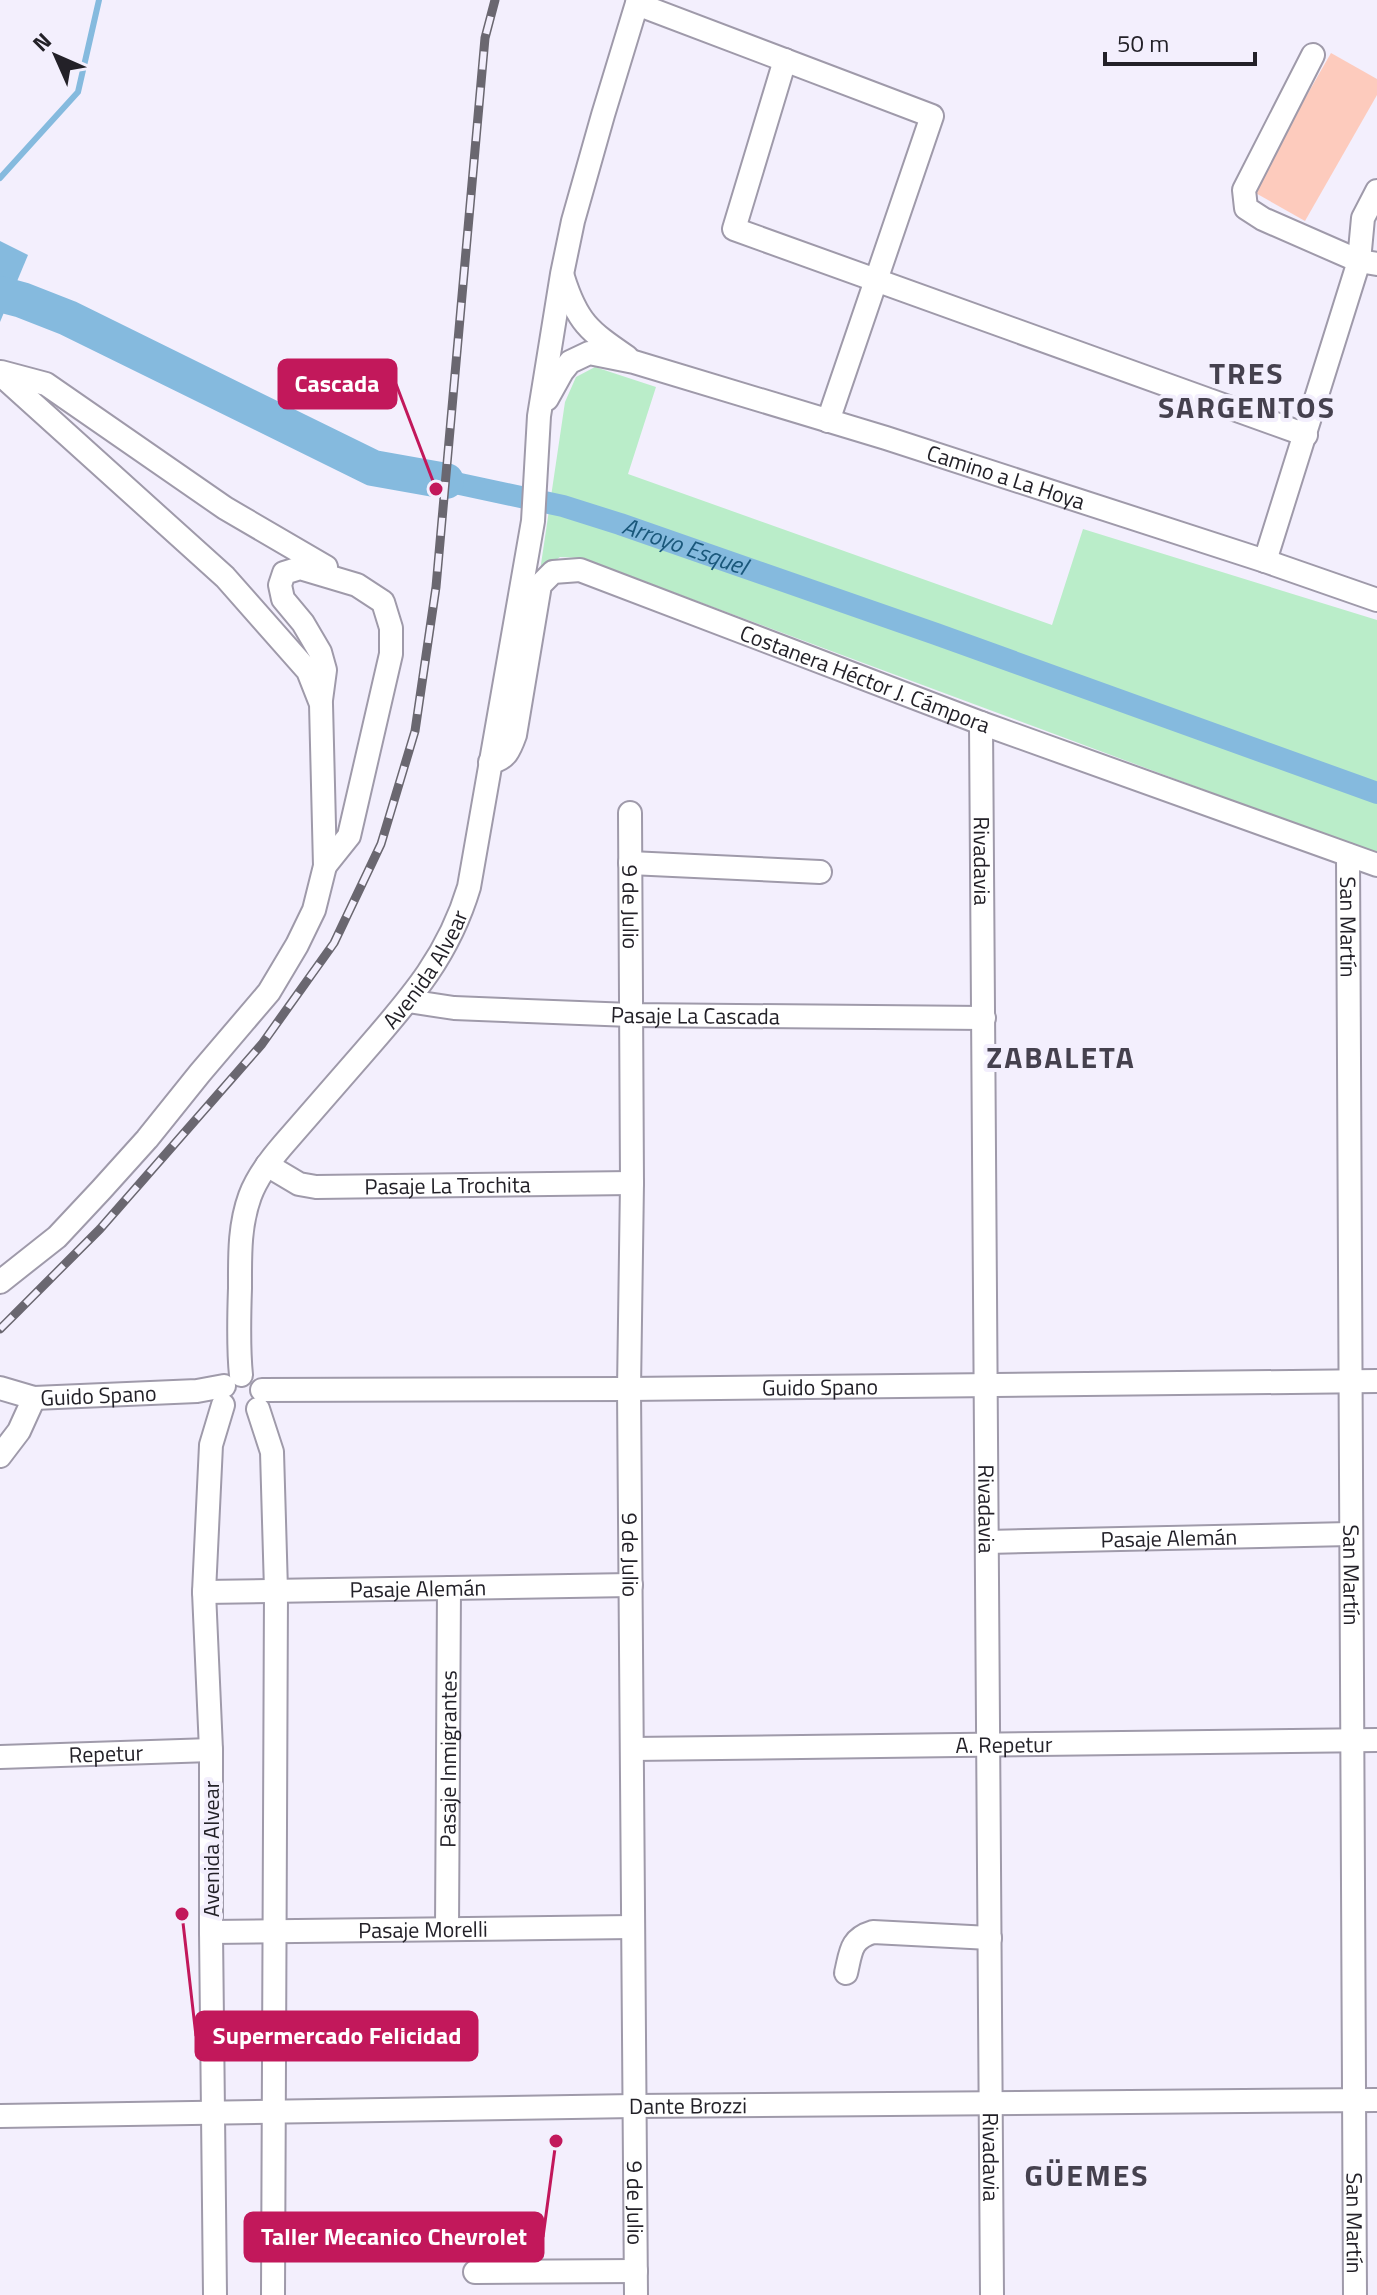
<svg xmlns="http://www.w3.org/2000/svg" width="1377" height="2295" viewBox="0 0 1377 2295" font-family="'Titillium Web',sans-serif">
	<style>
		.green { fill: #baedc9 }
		.water { fill: #85bade }
		.lines { fill: none; stroke-linecap: round; stroke-linejoin: round }
		.stream { stroke: #85bade; stroke-width: 6 }
		.canal { stroke: #85bade; stroke-width: 22 }
		.river { stroke: #85bade; stroke-width: 36 }
		.building { fill: #fdcbbd }
		.minor-casing { stroke: #9f9aaa; stroke-width: 26 }
		.minor { stroke: #fff; stroke-width: 22 }
		.rail-casing { stroke: #6a6770; stroke-width: 9 }
		.rail { stroke: #f3effd; stroke-width: 6; stroke-dasharray: 18; stroke-linecap: butt }
		.labels { text-anchor: middle; stroke-width: 8; stroke-linejoin: round; paint-order: stroke }
		.street-label { font-size: 22px; fill: #232128; stroke: #f3effd }
		.water-label { font-size: 24px; font-style: italic; fill: #1a587b; stroke: #f3effd }
		.district-label { font-size: 30px; font-weight: bold; letter-spacing: 2px; fill: #45414e; stroke: #f3effd }
		.leader { fill: none; stroke: #c2185b; stroke-width: 3 }
		.callout-dot { fill: #c2185b; stroke: #f3effd; stroke-width: 3 }
		.callout { fill: #c2185b; stroke: #c2185b; stroke-width: 3 }
		.callout-label { font-size: 24px; text-anchor: middle; font-weight: bold; fill: #fff }
	</style>
	<rect width="100%" height="100%" fill="#f3effd"/>
	<!-- green -->
	<path class="green" d="M595,367L656,387L628,474L1052,625L1083,529L1377,620V854L581,558L560,557L540,571L565,402L576,377Z"/>
	<!-- water -->
	<path class="water" d="M0,241L28,255L0,322Z"/>
	<g class="lines">
		<!-- stream -->
		<path class="stream" d="M0,178L78,92L99,0"/>
		<!-- canal -->
		<path class="canal" id="s1" d="M446,481L563,506L620,524L936,634L1377,793"/>
		<!-- river -->
		<path class="river" d="M0,294L22,300L68,318L373,468L446,481"/>
	</g>
	<!-- building -->
	<path class="building" d="M1331,53L1377,79V95L1305,221L1252,191Z"/>
	<g class="lines">
		<defs>
			<g id="minor">
				<path d="M637,4L932,116L828,421"/>
				<path d="M1313,55L1244,190L1246,208L1263,219L1359,261L1377,264"/>
				<path d="M785,60L734,229L1306,435"/>
				<path d="M563,277C577,322 589,331 627,357"/>
				<path d="M1,372L46,384L225,508L326,567"/>
				<path d="M0,374L225,577L308,671L321,704L325,866L314,910L297,945L269,992L200,1073L147,1139L101,1190L57,1237L0,1282"/>
				<path id="s2" d="M547,399L562,372L570,362L589,353L634,362L886,438L1265,561L1377,600"/>
				<path d="M1265,561L1359,261L1363,218L1377,191"/>
				<path d="M321,700L325,670L320,652L303,623L283,599L280,585L284,573L300,568L357,585L383,602L391,628V654L349,836L325,866"/>
				<path id="s3" d="M981,723L992,2295"/>
				<path id="s4" d="M490,762C506,760 510,749 515,735L540,585L553,572L580,570L981,723L1377,865"/>
				<path id="s5" d="M630,813L632,1183L629,1389L636,2295"/>
				<path id="s6" d="M1348,855L1355,2295"/>
				<path d="M630,863L820,872"/>
				<path id="s7" d="M408,1001L454,1008L631,1015L984,1018"/>
				<path id="s8" d="M267,1165L299,1184L316,1187L632,1183"/>
				<path id="s9" d="M241,1375C238,1346 239,1317 240,1288C240,1257 239,1226 250,1196C257,1177 270,1160 283,1145C310,1114 337,1083 364,1052C410,999 448,957 469,887L533,521L539,416L562,274L573,221L603,115L638,0"/>
				<path id="s10" d="M0,1388L34,1398L197,1391L224,1386"/>
				<path id="s11" d="M262,1390L629,1389L1377,1381"/>
				<path d="M258,1409L272,1452L276,1590L273,2295"/>
				<path d="M0,1456L19,1431L34,1398"/>
				<path id="s12" d="M987,1542L1350,1534"/>
				<path id="s13" d="M204,1592L631,1585"/>
				<path id="s14" d="M632,1749L1377,1740"/>
				<path id="s15" d="M0,1757L211,1750"/>
				<path id="s16" d="M447,1929L449,1588"/>
				<path id="s17" d="M211,1932L633,1927"/>
				<path d="M846,1973C851,1952 850,1939 873,1932L990,1938"/>
				<path id="s18" d="M0,2116L635,2106L1377,2100"/>
				<path d="M475,2272L636,2271"/>
				<path d="M215,2295L211,1932V1750L204,1592L211,1445L223,1405"/>
			</g>
		</defs>
		<!-- minor casing -->
		<use href="#minor" class="minor-casing"/>
		<!-- minor -->
		<use href="#minor" class="minor"/>
		<defs>
			<path id="rail" d="M0,1329L100,1229L262,1044L334,943L381,844L415,731L436,587L485,38L495,0"/>
		</defs>
		<!-- rail casing -->
		<use href="#rail" class="rail-casing"/>
		<!-- rail -->
		<use href="#rail" class="rail"/>
	</g>
	<g class="labels">
		<!-- street labels -->
		<g class="street-label">
			<text dy="8" stroke="none"><textPath href="#s2" startOffset="500">Camino a La Hoya</textPath></text>
			<text dy="8" stroke="none"><textPath href="#s4" startOffset="542">Costanera Héctor J. Cámpora</textPath></text>
			<text dy="8" stroke="none"><textPath href="#s3" startOffset="138">Rivadavia</textPath></text>
			<text dy="8" stroke="none"><textPath href="#s5" startOffset="94">9 de Julio</textPath></text>
			<text dy="8" stroke="none"><textPath href="#s6" startOffset="72">San Martín</textPath></text>
			<text dy="8" stroke="none"><textPath href="#s9" startOffset="468">Avenida Alvear</textPath></text>
			<text dy="8" stroke="none"><textPath href="#s7" startOffset="288">Pasaje La Cascada</textPath></text>
			<text dy="8" stroke="none"><textPath href="#s8" startOffset="186">Pasaje La Trochita</textPath></text>
			<text dy="8" stroke="none"><textPath href="#s11" startOffset="558">Guido Spano</textPath></text>
			<text dy="8" stroke="none"><textPath href="#s10" startOffset="100">Guido Spano</textPath></text>
			<text dy="8" stroke="none"><textPath href="#s3" startOffset="786">Rivadavia</textPath></text>
			<text dy="8" stroke="none"><textPath href="#s12" startOffset="182">Pasaje Alemán</textPath></text>
			<text dy="8" stroke="none"><textPath href="#s5" startOffset="742">9 de Julio</textPath></text>
			<text dy="8" stroke="none"><textPath href="#s6" startOffset="720">San Martín</textPath></text>
			<text dy="8" stroke="none"><textPath href="#s13" startOffset="214">Pasaje Alemán</textPath></text>
			<text dy="8" stroke="none"><textPath href="#s14" startOffset="372">A. Repetur</textPath></text>
			<text dy="8" stroke="none"><textPath href="#s15" startOffset="106">Repetur</textPath></text>
			<text dy="8" stroke="none"><textPath href="#s16" startOffset="170">Pasaje Inmigrantes</textPath></text>
			<text transform="translate(211 1849) rotate(-90)" y="8">Avenida Alvear</text>
			<text dy="8" stroke="none"><textPath href="#s17" startOffset="212">Pasaje Morelli</textPath></text>
			<text dy="8" stroke="none"><textPath href="#s18" startOffset="688">Dante Brozzi</textPath></text>
			<text dy="8" stroke="none"><textPath href="#s3" startOffset="1434">Rivadavia</textPath></text>
			<text dy="8" stroke="none"><textPath href="#s5" startOffset="1390">9 de Julio</textPath></text>
			<text dy="8" stroke="none"><textPath href="#s6" startOffset="1368">San Martín</textPath></text>
		</g>
		<!-- water labels -->
		<g class="water-label">
			<text dy="8" stroke="none"><textPath href="#s1" startOffset="248">Arroyo Esquel</textPath></text>
		</g>
		<!-- district labels -->
		<g class="district-label">
			<text x="1247" y="384">TRES<tspan x="1247" dy="34">SARGENTOS</tspan></text>
			<text x="1061" y="1068">ZABALETA</text>
			<text x="1087" y="2186">GÜEMES</text>
		</g>
	</g>
	<!-- callouts -->
	<path class="leader" d="M436 489L396 384M182 1914L196 2036M556 2141L543 2237"/>
	<g class="callout-dot">
		<circle cx="436" cy="489" r="8"/>
		<circle cx="182" cy="1914" r="8"/>
		<circle cx="556" cy="2141" r="8"/>
	</g>
	<g class="callout">
		<rect x="279" y="360" width="117" height="48" rx="8"/>
		<rect x="196" y="2012" width="281" height="48" rx="8"/>
		<rect x="245" y="2213" width="298" height="48" rx="8"/>
	</g>
	<g class="callout-label">
		<text x="337" y="392">Cascada</text>
		<text x="337" y="2044">Supermercado Felicidad</text>
		<text x="394" y="2245">Taller Mecanico Chevrolet</text>
	</g>
	<!-- north arrow -->
	<g transform="translate(56 56) rotate(315)" stroke="#f3effd" stroke-width="6" paint-order="stroke">
	<path d="M0-6L14 30L0 20L-14 30Z" fill="#232128"/>
	<text y="-12" font-size="22" font-weight="bold" text-anchor="middle" fill="#232128">N</text>
	</g>
	<!-- scale -->
	<path d="M1105 52v12h150v-12" fill="none" stroke="#232128" stroke-width="4"/>
	<text x="1117" y="52" font-size="24" fill="#232128" stroke="#f3effd" stroke-width="6" paint-order="stroke">50 m</text>
</svg>
